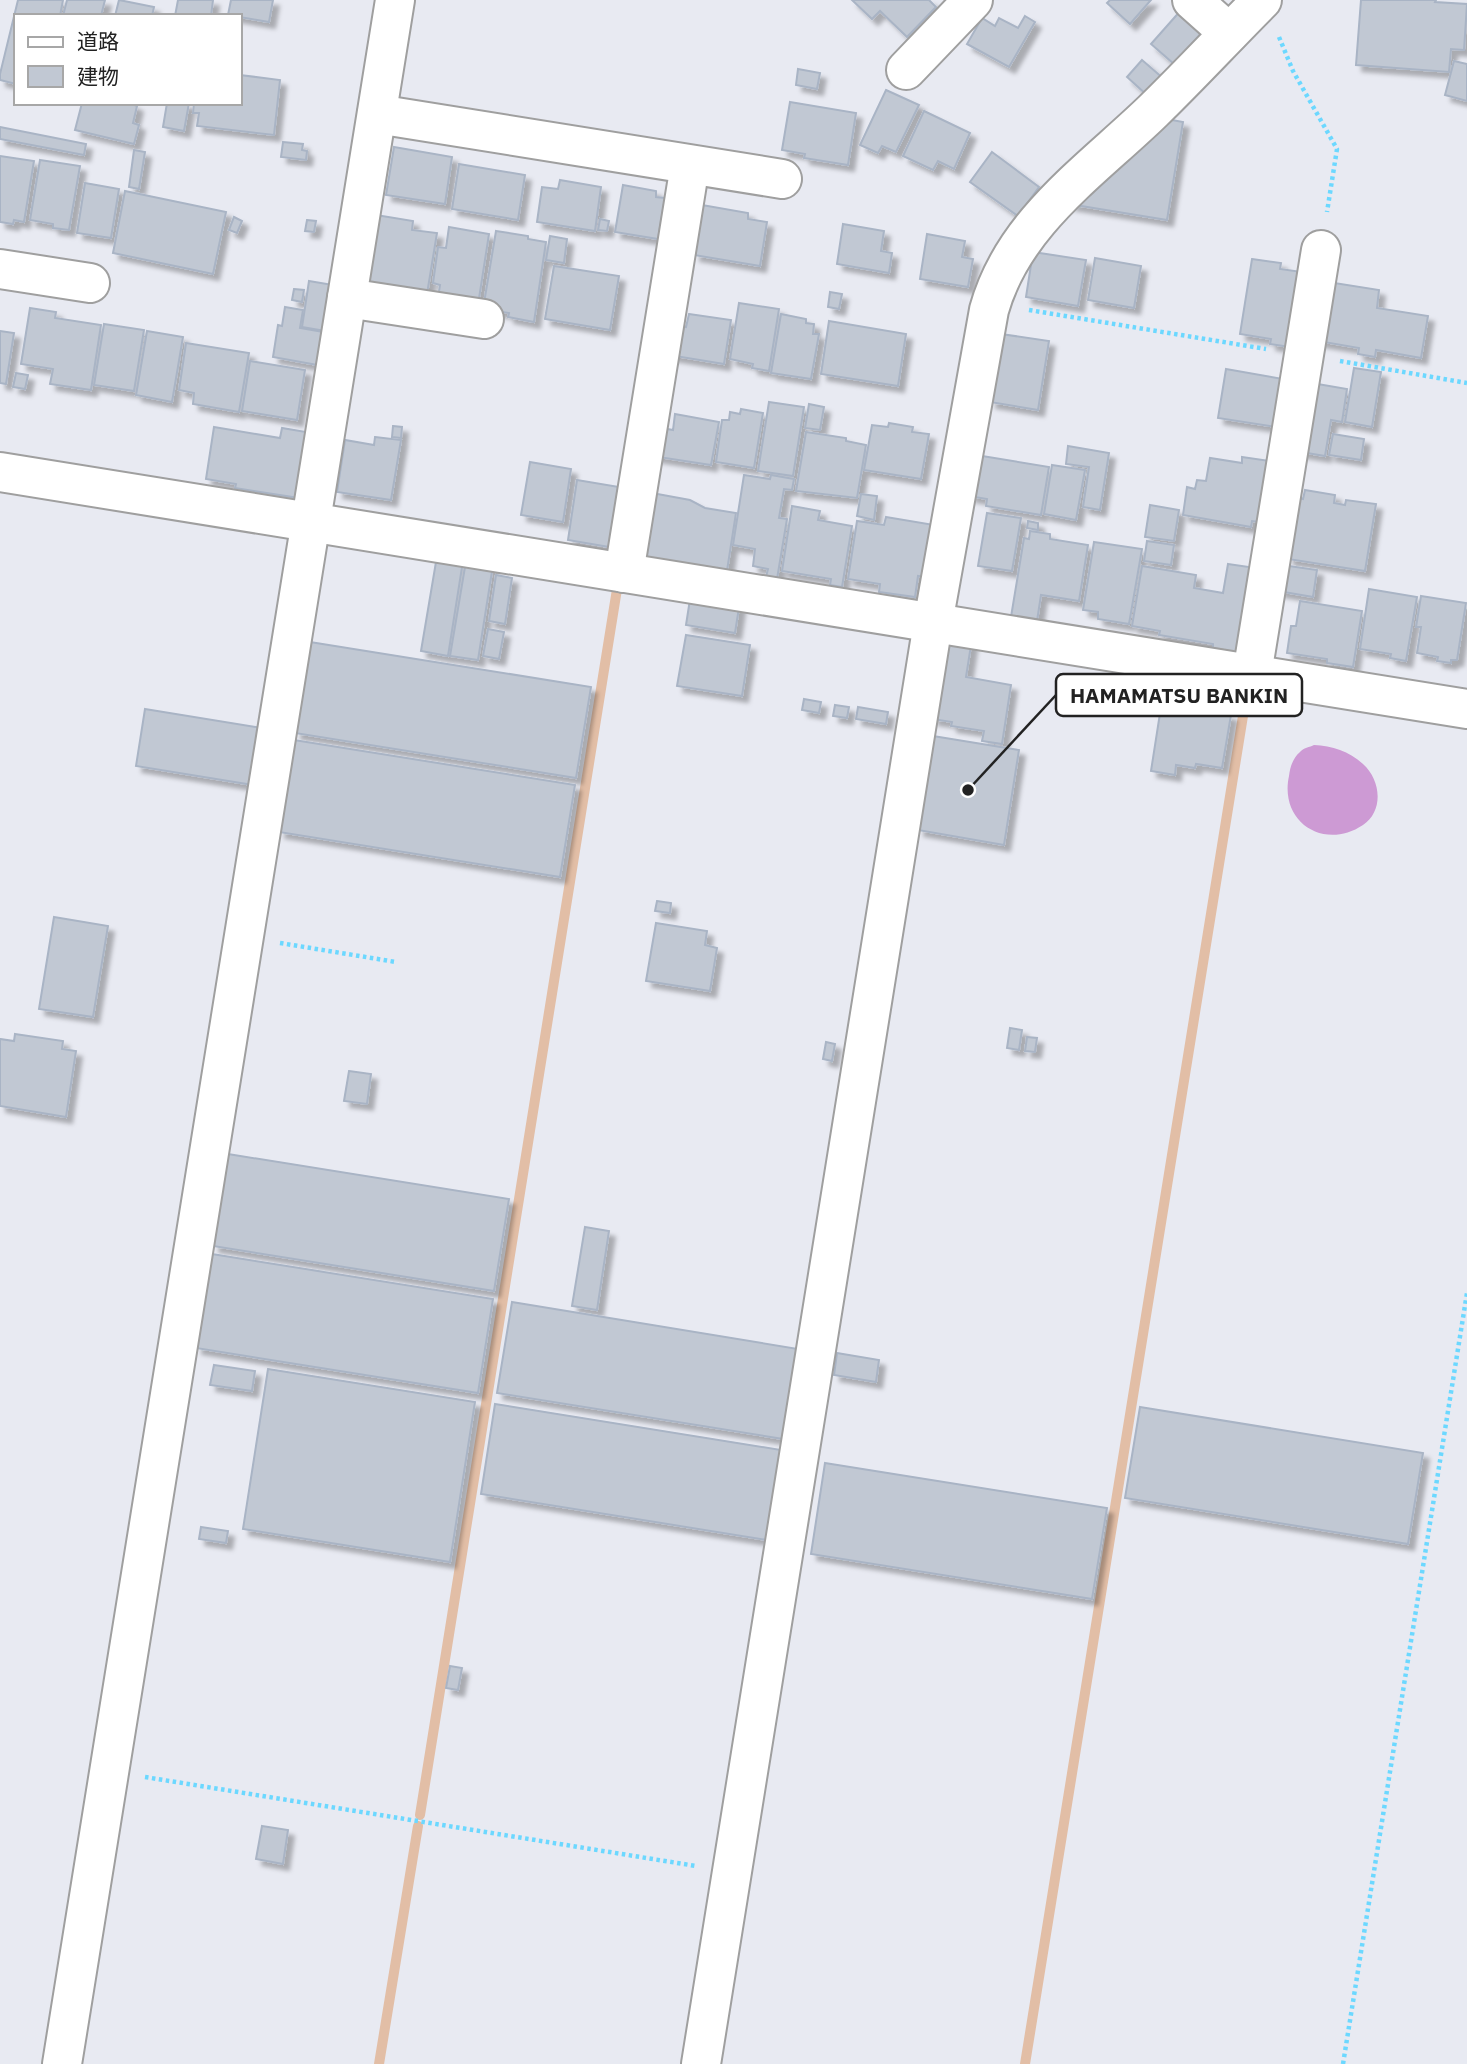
<svg xmlns="http://www.w3.org/2000/svg" width="1467" height="2064" viewBox="0 0 1467 2064" font-family="'IBM Plex Sans','Noto Sans JP',sans-serif">
	<style>
		.forest { fill: #cd9ad4 }
		.lines { fill: none; stroke-linecap: round; stroke-linejoin: round }
		.stream { stroke: #e2bea6; stroke-width: 10 }
		.building { fill: #c1c8d3; stroke: #a9b4c5; stroke-width: 2; filter: url(#shadow) }
		.minor-casing { stroke: #9f9f9f; stroke-width: 42 }
		.path { stroke: #6cd8ff; stroke-width: 4.5; stroke-dasharray: 3.5 3.5; stroke-linecap: butt }
		.minor { stroke: #fff; stroke-width: 38 }
		.leader { fill: none; stroke: #222; stroke-width: 2.5 }
		.callout-dot { fill: #222; stroke: #fff; stroke-width: 2.5 }
		.callout { fill: #fff; stroke: #222; stroke-width: 2.5 }
		.callout-label { font-size: 21px; text-anchor: middle; font-weight: bold; fill: #222 }
	</style>
	<defs>
		<filter id="shadow"><feDropShadow dx="6" dy="6" stdDeviation="2" flood-color="#0004"/></filter>
	</defs>
	<rect width="100%" height="100%" fill="#e8eaf2"/>
	<!-- forest -->
	<path class="forest" d="M1314,745C1332,746 1349,751 1363,764C1381,780 1384,811 1363,825C1324,851 1279,822 1289,776C1290,767 1293,758 1300,752C1303,748 1310,747 1314,745Z"/>
	<g class="lines">
		<!-- stream -->
		<g class="stream">
			<path d="M420,1815L618,583"/>
			<path d="M379,2064L418,1826"/>
			<path d="M1025,2064L1248,685"/>
		</g>
	</g>
	<!-- building -->
	<g class="building">
		<path d="M18,0H63L60,16H16V84L0,80V74Z"/>
		<path d="M67,0H105L101,16H63Z"/>
		<path d="M119,0L154,7L152,16H115Z"/>
		<path d="M178,0H213L211,16H175Z"/>
		<path d="M231,0H273L269,22L228,15Z"/>
		<path d="M852,0H929L936,7L907,37L880,11L872,19Z"/>
		<path d="M1110,0H1151L1130,24L1107,3Z"/>
		<path d="M1361,0H1436L1435,2L1467,4L1464,50L1451,49L1449,72L1356,65Z"/>
		<path d="M1182,9L1204,30L1174,64L1151,44Z"/>
		<path d="M1025,16L1035,22L1009,67L967,44L982,18L995,26L999,18L1018,28Z"/>
		<path d="M1142,60L1164,79L1148,96L1127,77Z"/>
		<path d="M1454,61L1467,64V101L1445,95Z"/>
		<path d="M798,69L820,73L817,89L796,85Z"/>
		<path d="M240,75L280,80L274,135L197,126L199,113H193L194,103H240Z"/>
		<path d="M886,90L919,105L896,152L882,146L878,153L860,145Z"/>
		<path d="M790,102L856,113L848,165L804,158L805,154L782,150Z"/>
		<path d="M82,103H130L137,106L133,123L139,125L134,144L75,130Z"/>
		<path d="M167,103H189L184,131L163,127Z"/>
		<path d="M924,111L970,133L954,169L938,161L933,170L903,156Z"/>
		<path d="M1161,118L1183,122L1167,220L1069,204Z"/>
		<path d="M0,127L86,144L84,155L0,139Z"/>
		<path d="M283,142L303,144L302,150L307,151L306,160L281,157Z"/>
		<path d="M394,147L452,157L445,204L386,195Z"/>
		<path d="M134,150L145,152L139,189L129,187Z"/>
		<path d="M992,152L1039,187L1018,216L970,182Z"/>
		<path d="M0,156L34,161L24,222L14,220L13,224L0,222Z"/>
		<path d="M40,160L80,166L69,230L53,228V224L30,220Z"/>
		<path d="M459,164L525,175L518,220L452,209Z"/>
		<path d="M560,180L601,187L595,231L537,222L542,187L558,189Z"/>
		<path d="M85,183L119,189L111,238L77,233Z"/>
		<path d="M623,185L656,191V197L665,198L658,239L615,232Z"/>
		<path d="M125,191L226,212L213,274L113,253Z"/>
		<path d="M702,205L748,213V219L767,222L760,266L694,255Z"/>
		<path d="M376,215L413,221L412,230L437,233L427,294L365,284Z"/>
		<path d="M234,217L242,221L237,233L229,230Z"/>
		<path d="M600,219L609,221L607,231L598,230Z"/>
		<path d="M307,220L316,221L314,232L305,231Z"/>
		<path d="M843,224L884,231L881,251L892,253L889,273L837,264Z"/>
		<path d="M449,227L489,234L478,305L438,298L440,285L433,283L438,247L446,248Z"/>
		<path d="M496,231L528,236V239L546,242L534,322L508,317L509,313L483,309Z"/>
		<path d="M927,234L965,241L962,257L973,259L968,287L920,279Z"/>
		<path d="M550,236L567,239L564,263L546,260Z"/>
		<path d="M1033,252L1086,260L1078,306L1026,297Z"/>
		<path d="M1095,258L1141,266L1134,308L1088,300Z"/>
		<path d="M1252,259L1281,263L1280,269L1302,272L1290,347L1270,344L1271,339L1240,334Z"/>
		<path d="M554,266L619,276L610,330L545,319Z"/>
		<path d="M309,281L339,286L331,332L302,327Z"/>
		<path d="M1328,282L1379,290L1377,308L1428,316L1421,358L1376,350L1375,357L1358,354L1359,348L1318,341Z"/>
		<path d="M294,289L304,290L302,302L292,300Z"/>
		<path d="M830,292L842,294L839,309L828,307Z"/>
		<path d="M739,303L779,309L769,371L752,368L753,364L730,359Z"/>
		<path d="M285,307L303,310L300,328L329,333L323,366L273,357L278,325L282,326Z"/>
		<path d="M30,308L56,312L55,318L101,325L91,390L50,384L53,369L21,364Z"/>
		<path d="M689,314L731,320L724,364L669,355L673,325L686,327Z"/>
		<path d="M781,314L806,319V323L814,324L813,334H819L811,379L771,373Z"/>
		<path d="M829,321L906,334L898,386L821,374Z"/>
		<path d="M104,324L144,330L134,391L94,385Z"/>
		<path d="M0,331L14,333L6,384L0,383Z"/>
		<path d="M147,331L183,337L172,402L136,395Z"/>
		<path d="M1001,334L1049,341L1038,410L990,402Z"/>
		<path d="M186,343L249,353L239,412L193,404L194,393L179,390Z"/>
		<path d="M250,361L305,370L297,420L242,411Z"/>
		<path d="M1354,368L1381,372L1372,427L1345,422Z"/>
		<path d="M1226,369L1283,379L1276,427L1218,418Z"/>
		<path d="M16,373L28,375L25,389L13,387Z"/>
		<path d="M1306,382L1347,389L1342,422L1331,420L1325,456L1295,451Z"/>
		<path d="M769,402L804,407L793,476L758,471Z"/>
		<path d="M809,404L824,407L820,430L805,428Z"/>
		<path d="M741,409L763,413L754,468L716,462L722,420H729L730,412L740,414Z"/>
		<path d="M675,414L719,422L711,465L652,456L656,427L673,430Z"/>
		<path d="M889,423L913,427L912,432L929,434L921,479L864,470L872,425L888,427Z"/>
		<path d="M393,426L402,427L401,438L392,437Z"/>
		<path d="M214,427L280,438L282,428L306,432L299,498L235,488L236,484L206,479Z"/>
		<path d="M806,432L846,438V441L866,445L857,498L796,491Z"/>
		<path d="M1333,434L1364,439L1361,460L1329,455Z"/>
		<path d="M375,437L401,440L391,500L337,492L345,440L374,445Z"/>
		<path d="M1068,446L1109,453L1100,510L1083,507L1089,467L1066,464Z"/>
		<path d="M976,455L1049,467L1041,515L986,506L987,499L969,496Z"/>
		<path d="M1242,457L1270,461L1260,522L1252,521L1251,527L1183,515L1187,487L1195,489L1197,480L1206,481L1210,458L1242,463Z"/>
		<path d="M530,462L571,469L563,522L521,515Z"/>
		<path d="M1052,465L1085,470L1076,520L1044,514Z"/>
		<path d="M744,475L770,479L771,475L794,479L792,490L784,489L779,518L787,519L777,579L766,577L768,569L753,566L755,549L733,545Z"/>
		<path d="M577,480L625,488L615,548L568,540Z"/>
		<path d="M1305,490L1335,495L1334,503L1345,505L1346,500L1376,504L1365,571L1288,559V496L1303,499Z"/>
		<path d="M652,493L690,500L705,508L736,513L726,577L641,563Z"/>
		<path d="M861,494L877,496L874,520L857,516Z"/>
		<path d="M1150,505L1179,510L1174,541L1145,537Z"/>
		<path d="M792,506L820,511L818,520L852,526L842,587L830,585L831,579L782,571Z"/>
		<path d="M987,513L1021,518L1012,571L978,566Z"/>
		<path d="M886,517L940,526L932,578L918,576L915,597L879,592L880,584L848,579L857,521L884,525Z"/>
		<path d="M1028,521L1038,523V530L1027,528Z"/>
		<path d="M1030,531L1050,534V539L1088,545L1079,601L1041,595L1037,621L1011,617L1024,538L1029,539Z"/>
		<path d="M1147,541L1174,545L1171,565L1144,561Z"/>
		<path d="M1094,542L1142,549L1129,624L1098,619V612L1083,610Z"/>
		<path d="M437,556L463,561L448,656L421,651Z"/>
		<path d="M466,561L493,565L478,660L450,656Z"/>
		<path d="M1228,564L1256,568L1245,654L1213,648V644L1159,635L1160,631L1132,626L1142,566L1196,575L1194,588L1223,593Z"/>
		<path d="M1282,565L1317,570L1313,597L1278,591Z"/>
		<path d="M496,575L512,578L505,624L489,621Z"/>
		<path d="M1369,589L1417,597L1406,661L1390,658L1391,654L1360,649Z"/>
		<path d="M691,593L740,601L735,633L686,625Z"/>
		<path d="M1421,596L1466,603L1457,660H1451V663L1437,661L1438,657L1417,653L1421,627H1416Z"/>
		<path d="M1300,601L1362,611L1353,667L1327,663V659L1287,653L1291,626H1296Z"/>
		<path d="M488,629L504,632L499,659L483,656Z"/>
		<path d="M946,634L972,639L966,677L1011,685L1002,744L982,741L984,731L951,726L952,722L932,719Z"/>
		<path d="M686,635L750,645L742,696L677,686Z"/>
		<path d="M310,642L591,687L576,778L295,733Z"/>
		<path d="M1163,694L1195,699L1193,708L1231,715L1222,768L1196,764L1195,768L1176,765L1175,775L1151,771Z"/>
		<path d="M804,699L821,702L819,713L802,710Z"/>
		<path d="M835,705L849,707L847,718L833,716Z"/>
		<path d="M858,707L888,712L886,724L856,719Z"/>
		<path d="M145,709L262,728L253,785L136,766Z"/>
		<path d="M933,736L1019,750L1004,845L918,830Z"/>
		<path d="M294,740L575,785L560,877L279,832Z"/>
		<path d="M657,901L671,903L670,913L655,911Z"/>
		<path d="M54,917L108,926L93,1017L39,1009Z"/>
		<path d="M656,923L707,931L705,945L717,948L710,991L646,981Z"/>
		<path d="M1010,1028L1022,1030L1019,1050L1007,1048Z"/>
		<path d="M15,1034L63,1041L62,1049L76,1051L66,1117L0,1106V1039L14,1041Z"/>
		<path d="M1027,1037L1037,1038L1035,1052L1025,1051Z"/>
		<path d="M826,1042L835,1044L832,1061L823,1059Z"/>
		<path d="M349,1071L371,1074L367,1104L344,1101Z"/>
		<path d="M228,1154L509,1199L494,1291L213,1246Z"/>
		<path d="M585,1227L609,1231L597,1310L572,1306Z"/>
		<path d="M212,1254L493,1299L478,1393L196,1348Z"/>
		<path d="M512,1302L798,1349L783,1439L497,1393Z"/>
		<path d="M837,1353L879,1360L876,1382L834,1375Z"/>
		<path d="M214,1365L255,1371L252,1391L210,1385Z"/>
		<path d="M268,1369L475,1402L450,1562L243,1529Z"/>
		<path d="M495,1404L781,1450L767,1540L481,1494Z"/>
		<path d="M1140,1407L1423,1453L1408,1544L1125,1498Z"/>
		<path d="M825,1463L1107,1508L1092,1599L811,1554Z"/>
		<path d="M201,1527L228,1531L226,1543L199,1539Z"/>
		<path d="M450,1666L462,1668L458,1690L446,1688Z"/>
		<path d="M262,1826L288,1830L283,1864L256,1859Z"/>
	</g>
	<g class="lines">
		<defs>
			<g id="minor">
				<path d="M1192,0L1229,33"/>
				<path d="M906,70L973,0"/>
				<path d="M377,114L782,179"/>
				<path d="M0,269L90,283"/>
				<path d="M347,298L484,319"/>
				<path d="M0,472L1467,709"/>
				<path d="M624,573L690,165"/>
				<path d="M1252,674L1321,250"/>
				<path d="M62,2064L395,0"/>
				<path d="M701,2064L933,623L989,310C1013,223 1091,171 1153,111C1190,75 1225,37 1262,0"/>
			</g>
		</defs>
		<!-- minor casing -->
		<use href="#minor" class="minor-casing"/>
		<!-- path -->
		<g class="path">
			<path d="M1279,37L1293,71L1337,149L1327,212"/>
			<path d="M1029,310L1266,349"/>
			<path d="M1340,361L1467,383"/>
			<path d="M280,943L396,962"/>
			<path d="M145,1777L696,1866"/>
			<path d="M1343,2064L1467,1293"/>
		</g>
		<!-- minor -->
		<use href="#minor" class="minor"/>
	</g>
	<!-- callouts -->
	<path class="leader" d="M968 790L1056 695"/>
	<circle class="callout-dot" cx="968" cy="790" r="7"/>
	<rect class="callout" x="1056" y="674" width="246" height="42" rx="7"/>
	<g class="callout-label">
		<text x="1179" y="703">HAMAMATSU BANKIN</text>
	</g>
	<!-- legend -->
	<rect x="14" y="14" width="228" height="91" fill="#ffffff" stroke="#a7a7a7" stroke-width="2"/>
	<rect x="28" y="37" width="35" height="10" fill="#ffffff" stroke="#a7a7a7" stroke-width="2"/>
	<text x="77" y="49" font-size="21" fill="#222222">道路</text>
	<rect x="28" y="66" width="35" height="21" fill="#c1c8d3" stroke="#a7a7a7" stroke-width="2"/>
	<text x="77" y="84" font-size="21" fill="#222222">建物</text>
</svg>
